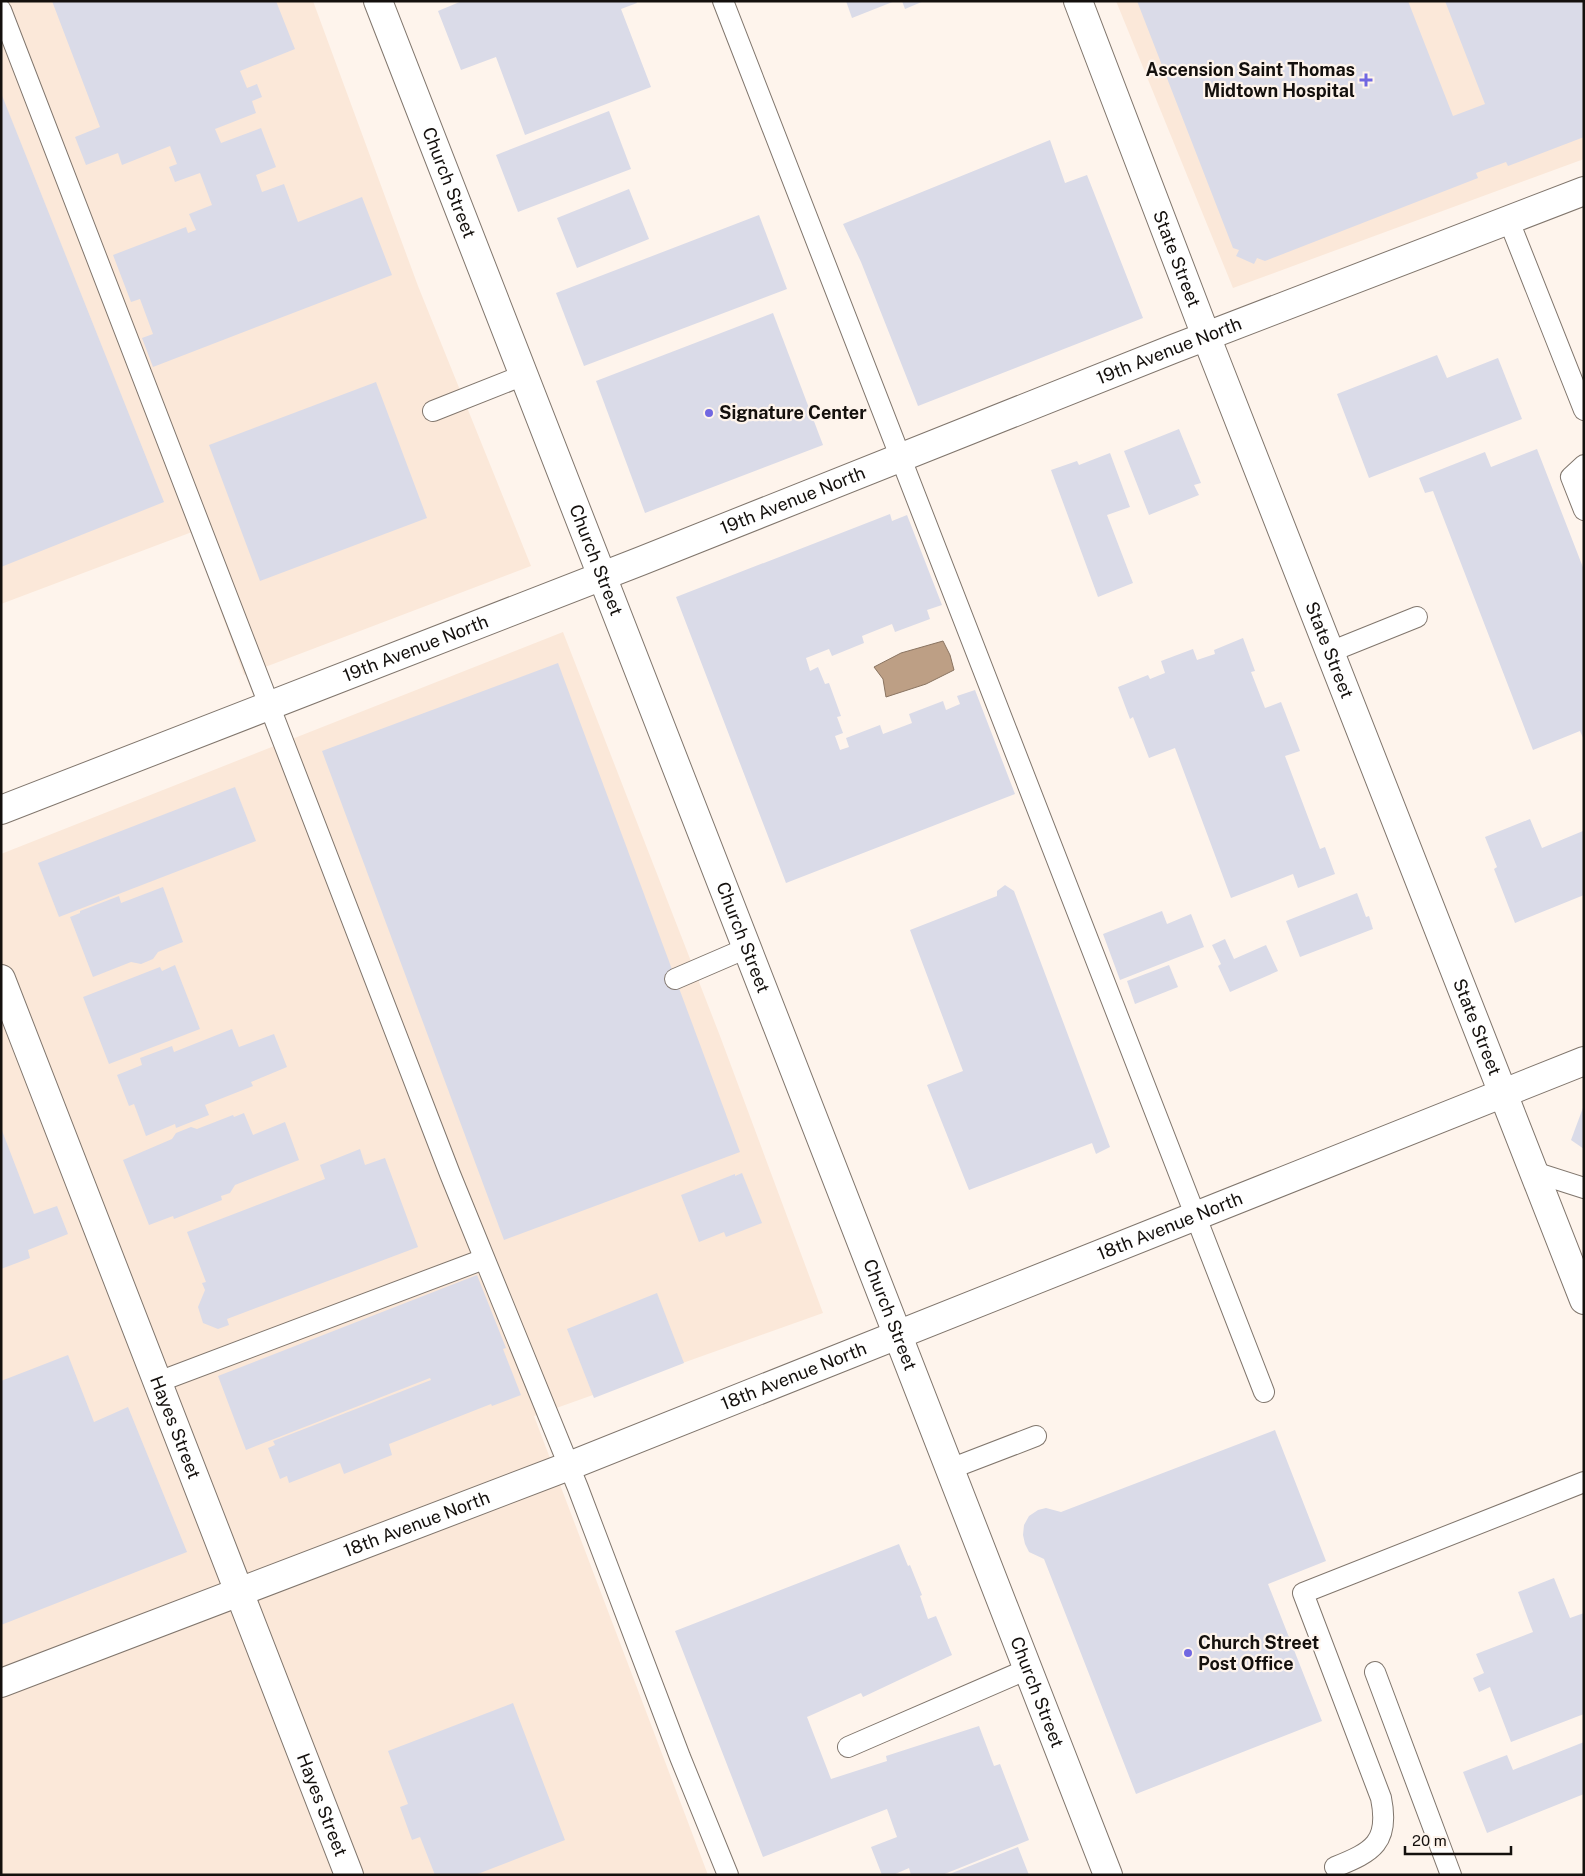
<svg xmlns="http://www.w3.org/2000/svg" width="1585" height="1876" viewBox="0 0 1585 1876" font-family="'Public Sans',sans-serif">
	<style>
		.built { fill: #fbe8d9 }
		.water { fill: #bd9f85; stroke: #8a7461 }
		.building { fill: #dadbe8 }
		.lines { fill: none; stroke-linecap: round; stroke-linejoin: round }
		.service-casing { stroke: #80766d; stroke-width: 22 }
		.minor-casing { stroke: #80766d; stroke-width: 30 }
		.secondary-casing { stroke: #80766d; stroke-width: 30 }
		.service { stroke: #fff; stroke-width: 20 }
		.minor { stroke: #fff; stroke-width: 28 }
		.secondary { stroke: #fff; stroke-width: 28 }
		.poi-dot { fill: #7167e1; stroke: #fef4ec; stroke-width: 2 }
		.labels { text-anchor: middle; stroke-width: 4.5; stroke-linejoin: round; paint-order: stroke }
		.poi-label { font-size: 18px; font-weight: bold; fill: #14100d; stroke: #fef4ec; text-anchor: start }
		.street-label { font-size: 18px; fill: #14100d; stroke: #fef4ec }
	</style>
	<rect width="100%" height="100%" fill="#fef4ec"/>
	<!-- built -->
	<g class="built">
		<path d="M1,1H313L418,286L531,566L244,675L192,532L1,604Z"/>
		<path d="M1116,1H1584V159L1233,288Z"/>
		<path d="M563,632L720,1036L823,1313L534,1416L708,1875H1V854Z"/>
	</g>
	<!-- water -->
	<path class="water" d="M943,641L950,655L954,670L926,684L886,697L883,679L874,667L901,653Z"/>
	<!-- building -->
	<g class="building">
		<path d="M52,1H276L295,49L240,71L247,88L257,84L262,97L252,101L256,113L215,129L221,143L261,128L276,167L256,175L262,192L284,184L298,222L362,197L392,275L153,367L142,338L153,334L140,299L131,302L113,255L186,227L188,233L196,230L189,214L212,205L200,173L175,182L169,167L177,164L170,146L122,165L118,153L86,165L75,137L100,127Z"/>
		<path d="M462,1H636L637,3L621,9L651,87L525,135L496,57L461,70L438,11Z"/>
		<path d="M846,1H895L852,18Z"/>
		<path d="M902,1H924L905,9Z"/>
		<path d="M1137,1H1408L1453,116L1485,104L1445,1H1584V137L1508,166L1506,162L1476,173L1478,178L1265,261L1257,258L1254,264L1236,256L1239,250L1233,248Z"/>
		<path d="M1,93L164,502L1,567Z"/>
		<path d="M609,111L631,169L518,212L496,155Z"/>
		<path d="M1050,140L1065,183L1087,175L1143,318L918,406L861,262L843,224Z"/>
		<path d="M629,189L649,239L577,268L557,218Z"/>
		<path d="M759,215L787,289L584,366L556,293Z"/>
		<path d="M773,313L823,445L645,513L596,381Z"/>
		<path d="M1437,355L1447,378L1498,358L1522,419L1369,478L1337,394Z"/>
		<path d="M376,382L427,518L260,581L209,445Z"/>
		<path d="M1179,429L1201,483L1194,485L1199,495L1149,515L1124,451Z"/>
		<path d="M1537,449L1584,570V740L1580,731L1533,750L1433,491L1425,493L1419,478L1485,452L1491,467Z"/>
		<path d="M1110,453L1130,507L1107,515L1133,583L1098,597L1051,470L1077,461L1079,465Z"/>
		<path d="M890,514L892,521L907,515L942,605L927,610L930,619L895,632L892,624L862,636L864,643L832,656L829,649L806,658L810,671L818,667L825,684L829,683L841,716L837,717L843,733L835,736L840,750L849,747L846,738L880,725L883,734L912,723L909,714L943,701L946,710L960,704L957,696L975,690L1015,794L786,883L676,597Z"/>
		<path d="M1243,638L1255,671L1251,672L1265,708L1281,702L1300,751L1285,756L1320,849L1325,847L1335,874L1298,888L1293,874L1231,898L1175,748L1149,758L1133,717L1130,719L1118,687L1148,675L1150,679L1165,673L1161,661L1193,649L1197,660L1215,654L1214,650Z"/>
		<path d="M558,663L740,1152L504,1240L322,751Z"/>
		<path d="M235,787L256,841L59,917L38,863Z"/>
		<path d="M1530,819L1542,848L1583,831L1584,895L1515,923L1494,869L1497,867L1485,837Z"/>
		<path d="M1005,885L1014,891L1110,1147L1096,1154L1092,1143L969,1190L927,1085L963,1071L910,930L997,896V891Z"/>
		<path d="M163,887L183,942L158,952L153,959L141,964L131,962L93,977L70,917L80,913V911L119,896L121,903Z"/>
		<path d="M1357,893L1366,917L1369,916L1373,929L1300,957L1286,921Z"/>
		<path d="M1162,911L1167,924L1191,914L1204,947L1120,980L1103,934Z"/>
		<path d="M1225,939L1234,959L1266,945L1278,971L1230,992L1218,966L1221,964L1212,945Z"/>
		<path d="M175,965L200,1029L109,1064L83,997L160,967L162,971Z"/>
		<path d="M1169,965L1178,987L1135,1004L1127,981Z"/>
		<path d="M232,1029L239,1047L274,1034L287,1067L251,1082L253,1086L205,1105L209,1115L176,1128L175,1124L146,1136L134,1104L129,1106L117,1075L142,1065L140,1058L172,1046L174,1052Z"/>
		<path d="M1584,1105V1149L1571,1140Z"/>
		<path d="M244,1113L253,1135L285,1122L299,1160L235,1185L230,1193L221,1196L222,1200L174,1219L173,1216L149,1225L123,1160L172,1139L176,1133L191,1127L197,1129L233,1115L234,1117Z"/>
		<path d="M1,1128L34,1214L57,1206L68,1234L28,1250L30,1258L1,1269Z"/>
		<path d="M360,1149L365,1165L385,1158L418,1247L227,1319L229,1325L218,1329L203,1323L198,1307L205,1290L202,1283L206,1282L187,1232L325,1179L320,1165Z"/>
		<path d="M742,1173L762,1223L726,1237L724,1232L699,1242L681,1195L735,1174V1176Z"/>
		<path d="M477,1275L506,1348L503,1349L521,1395L492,1406L491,1404L389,1444L392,1455L344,1474L340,1463L289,1483L287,1476L280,1479L268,1448L275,1445L273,1441L431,1380L430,1378L246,1450L218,1376Z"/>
		<path d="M657,1293L684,1363L594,1398L567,1329Z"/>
		<path d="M68,1355L94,1422L128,1407L187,1552L1,1625V1381Z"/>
		<path d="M1275,1430L1326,1561L1268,1584L1322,1721L1136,1794L1044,1559L1029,1552L1025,1544L1023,1535L1024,1525L1029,1516L1038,1510L1046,1508L1061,1512Z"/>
		<path d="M899,1544L908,1566L910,1565L922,1595L920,1596L928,1619L936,1616L952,1655L863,1697L861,1693L807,1717L831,1779L887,1761L886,1756L979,1726L994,1766L1000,1764L1029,1840L942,1875H911L909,1868L893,1875H882L871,1847L897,1837L887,1809L763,1857L675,1631Z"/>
		<path d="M1554,1578L1570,1618L1584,1613V1714L1511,1742L1490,1687L1479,1692L1473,1678L1484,1673L1476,1654L1533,1632L1518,1592Z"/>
		<path d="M513,1703L565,1840L475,1875H435L420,1837L412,1840L400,1807L408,1804L388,1751Z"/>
		<path d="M1584,1742V1794L1487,1833L1463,1772L1507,1755L1513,1770Z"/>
		<path d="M1018,1847L1029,1875H947Z"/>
	</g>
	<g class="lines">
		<defs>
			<g id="service">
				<path d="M723,1L1264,1392"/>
				<path d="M1,10L450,1174L578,1488L680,1757L728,1875"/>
				<path d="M1509,221L1584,410"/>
				<path d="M433,411L524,375"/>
				<path d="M1584,465L1571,477L1584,510"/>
				<path d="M1330,652L1417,617"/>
				<path d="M675,979L747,948"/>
				<path d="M1534,1172L1584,1188"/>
				<path d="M158,1382L484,1259"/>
				<path d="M950,1469L1036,1436"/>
				<path d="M1375,1672L1451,1875"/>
				<path d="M848,1747L1028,1669"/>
				<path d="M1335,1867C1373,1852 1390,1842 1381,1798L1303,1593L1584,1482"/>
			</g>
			<g id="minor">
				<path id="s1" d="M1078,1L1206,336L1584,1300"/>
				<path id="s2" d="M1,810L641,561L1173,349L1584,191"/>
				<path id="s3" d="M1,979L349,1875"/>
			</g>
			<g id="secondary">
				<path id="s4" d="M378,1L1108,1875"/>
				<path id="s5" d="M1,1683L569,1466L1584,1061"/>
			</g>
		</defs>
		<!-- service casing -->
		<use href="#service" class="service-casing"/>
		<!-- minor casing -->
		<use href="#minor" class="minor-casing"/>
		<!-- secondary casing -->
		<use href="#secondary" class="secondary-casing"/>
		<!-- service -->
		<use href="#service" class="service"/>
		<!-- minor -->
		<use href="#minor" class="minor"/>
		<!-- secondary -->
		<use href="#secondary" class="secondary"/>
	</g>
	<!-- markers -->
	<g class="poi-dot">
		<path d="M1363.5 72.5h5v5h5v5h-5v5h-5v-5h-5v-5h5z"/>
		<circle cx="709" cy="413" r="5"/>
		<circle cx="1188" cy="1653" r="5"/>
	</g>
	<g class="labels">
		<!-- poi labels -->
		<g class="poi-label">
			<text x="1355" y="76" text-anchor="end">Ascension Saint Thomas<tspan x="1355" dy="21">Midtown Hospital</tspan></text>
			<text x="719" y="419">Signature Center</text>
			<text x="1198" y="1649">Church Street<tspan x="1198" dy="21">Post Office</tspan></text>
		</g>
		<!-- street labels -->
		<g class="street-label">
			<text dy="6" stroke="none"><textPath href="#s4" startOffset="195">Church Street</textPath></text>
			<text dy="6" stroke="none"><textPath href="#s1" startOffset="276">State Street</textPath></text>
			<text dy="6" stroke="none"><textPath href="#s2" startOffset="1255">19th Avenue North</textPath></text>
			<text dy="6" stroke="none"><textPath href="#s2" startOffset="850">19th Avenue North</textPath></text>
			<text dy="6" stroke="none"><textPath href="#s4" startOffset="600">Church Street</textPath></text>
			<text dy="6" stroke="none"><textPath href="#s2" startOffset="445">19th Avenue North</textPath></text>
			<text dy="6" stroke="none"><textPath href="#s1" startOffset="696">State Street</textPath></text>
			<text dy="6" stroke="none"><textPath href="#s4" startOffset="1005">Church Street</textPath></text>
			<text dy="6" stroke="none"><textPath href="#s1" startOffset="1101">State Street</textPath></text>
			<text dy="6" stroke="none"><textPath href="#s5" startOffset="1255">18th Avenue North</textPath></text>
			<text dy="6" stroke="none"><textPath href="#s4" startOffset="1410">Church Street</textPath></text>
			<text dy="6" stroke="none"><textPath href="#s5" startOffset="850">18th Avenue North</textPath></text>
			<text dy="6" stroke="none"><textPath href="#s3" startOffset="481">Hayes Street</textPath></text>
			<text dy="6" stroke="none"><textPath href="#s5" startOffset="445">18th Avenue North</textPath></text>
			<text dy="6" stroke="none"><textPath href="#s4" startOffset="1815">Church Street</textPath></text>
			<text dy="6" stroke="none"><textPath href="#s3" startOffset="886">Hayes Street</textPath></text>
		</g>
	</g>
	<!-- border -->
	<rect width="1585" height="1876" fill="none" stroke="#14100d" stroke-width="5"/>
	<!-- scale -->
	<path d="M1405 1846v8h106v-8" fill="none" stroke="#14100d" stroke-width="2.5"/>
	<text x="1412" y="1846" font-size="15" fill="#14100d" stroke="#fef4ec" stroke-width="4" paint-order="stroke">20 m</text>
</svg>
